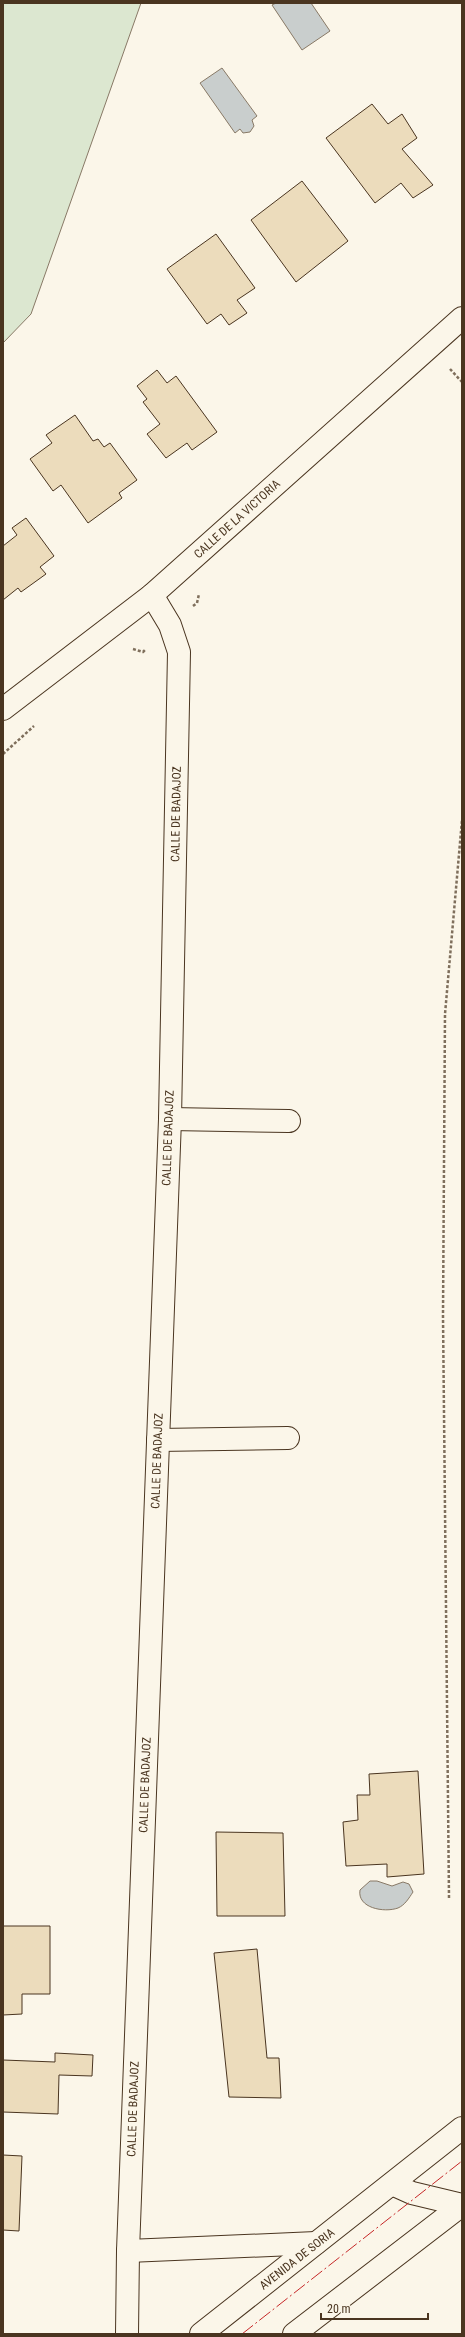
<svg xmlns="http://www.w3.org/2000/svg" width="465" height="2337" viewBox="0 0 465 2337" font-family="'Roboto Condensed',sans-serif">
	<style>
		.green { fill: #dce7d0; stroke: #887966 }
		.water { fill: #c9cecd; stroke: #887966 }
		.building { fill: #ecdcbc; stroke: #4a3520 }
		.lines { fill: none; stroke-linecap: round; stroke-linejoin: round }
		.minor-casing { stroke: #4a3520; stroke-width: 24 }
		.path { stroke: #7f6f5c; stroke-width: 2.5; stroke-dasharray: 3 2; stroke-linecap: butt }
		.minor { stroke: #fbf6e9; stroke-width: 22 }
		.power { stroke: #c62828; stroke-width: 1; stroke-dasharray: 14 3 2 3; stroke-linecap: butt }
		.labels { text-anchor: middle; stroke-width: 3; stroke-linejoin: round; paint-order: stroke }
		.street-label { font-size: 12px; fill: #4a3520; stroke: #fbf6e9 }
	</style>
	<rect width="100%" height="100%" fill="#fbf6e9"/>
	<!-- green -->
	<path class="green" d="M3,3H141L31,314L3,343Z"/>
	<!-- water -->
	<g class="water">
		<path d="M276,3H311L330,31L302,50L272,5Z"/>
		<path d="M222,68L257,116L252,120L254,126L250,132L243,133L240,129L235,133L200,83Z"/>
		<path d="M370,1881H377L392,1886L403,1882L409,1884L413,1892C409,1898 405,1905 398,1908C384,1913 357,1908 360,1890Z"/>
	</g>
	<!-- building -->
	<g class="building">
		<path d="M372,104L388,124L402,114L417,138L402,149L433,185L413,198L401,183L375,203L326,138Z"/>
		<path d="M302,181L348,241L296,282L251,220Z"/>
		<path d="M216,234L255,288L237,300L247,313L229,325L221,314L207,324L167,269Z"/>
		<path d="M157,370L167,383L176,376L217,432L192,450L187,443L166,458L147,434L160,424L143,402L147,399L137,386Z"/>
		<path d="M75,415L93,441L98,439L104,447L110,443L137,480L119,493L122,498L88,523L61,485L53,491L30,459L52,443L46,435Z"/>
		<path d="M26,518L54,556L40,567L46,574L21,592L18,588L3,600V546L17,535L12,528Z"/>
		<path d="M418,1771L424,1874L387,1877V1864L346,1866L343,1822L358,1820L357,1795H370L369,1774Z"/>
		<path d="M216,1832L283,1833L285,1916H217Z"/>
		<path d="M3,1926H50V1994H22V2014L3,2015Z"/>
		<path d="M257,1949L267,2058H279L281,2098L229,2097L214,1953Z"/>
		<path d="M55,2053L93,2055L92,2076L59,2075L58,2114L3,2112V2060L55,2062Z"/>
		<path d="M3,2155L22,2156L19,2231L3,2230Z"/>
	</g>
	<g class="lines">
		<defs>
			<g id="minor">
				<path d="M3,709L152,595L462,318"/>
				<path d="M170,1119L289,1121"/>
				<path d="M158,1440L288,1438"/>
				<path d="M392,2184L412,2193L462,2205"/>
				<path d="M128,2251L316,2243"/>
				<path d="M127,2334L128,2251L170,1119L179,652L170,625L152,595"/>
				<path d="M201,2334L462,2128"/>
				<path d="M294,2334L462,2205"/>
			</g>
		</defs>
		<!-- minor casing -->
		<use href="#minor" class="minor-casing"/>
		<!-- path -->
		<g class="path">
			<path d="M450,369L462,382"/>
			<path d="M193,606L197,603L199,594"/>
			<path d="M133,649L143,652L146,649"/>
			<path d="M3,754L34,726"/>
			<path d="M449,1898L443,1316L445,1014L462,820"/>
		</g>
		<!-- minor -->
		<use href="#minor" class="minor"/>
		<!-- power -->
		<path class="power" d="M242,2334L462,2161"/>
	</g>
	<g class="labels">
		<!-- street labels -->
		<g class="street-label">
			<text transform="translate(237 519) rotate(-42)" y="4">CALLE DE LA VICTORIA</text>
			<text transform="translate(176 814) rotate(-89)" y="4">CALLE DE BADAJOZ</text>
			<text transform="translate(168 1138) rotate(-88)" y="4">CALLE DE BADAJOZ</text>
			<text transform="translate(157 1461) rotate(-88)" y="4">CALLE DE BADAJOZ</text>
			<text transform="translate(145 1785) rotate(-88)" y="4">CALLE DE BADAJOZ</text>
			<text transform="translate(133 2109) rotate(-88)" y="4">CALLE DE BADAJOZ</text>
			<text transform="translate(297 2259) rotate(-38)" y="4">AVENIDA DE SORIA</text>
		</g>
	</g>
	<!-- border -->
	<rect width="465" height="2337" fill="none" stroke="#4a3520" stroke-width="8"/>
	<!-- scale -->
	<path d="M321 2313v6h107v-6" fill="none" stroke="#4a3520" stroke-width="2"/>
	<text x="327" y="2313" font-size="12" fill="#4a3520" stroke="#fbf6e9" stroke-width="3" paint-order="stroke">20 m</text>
</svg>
